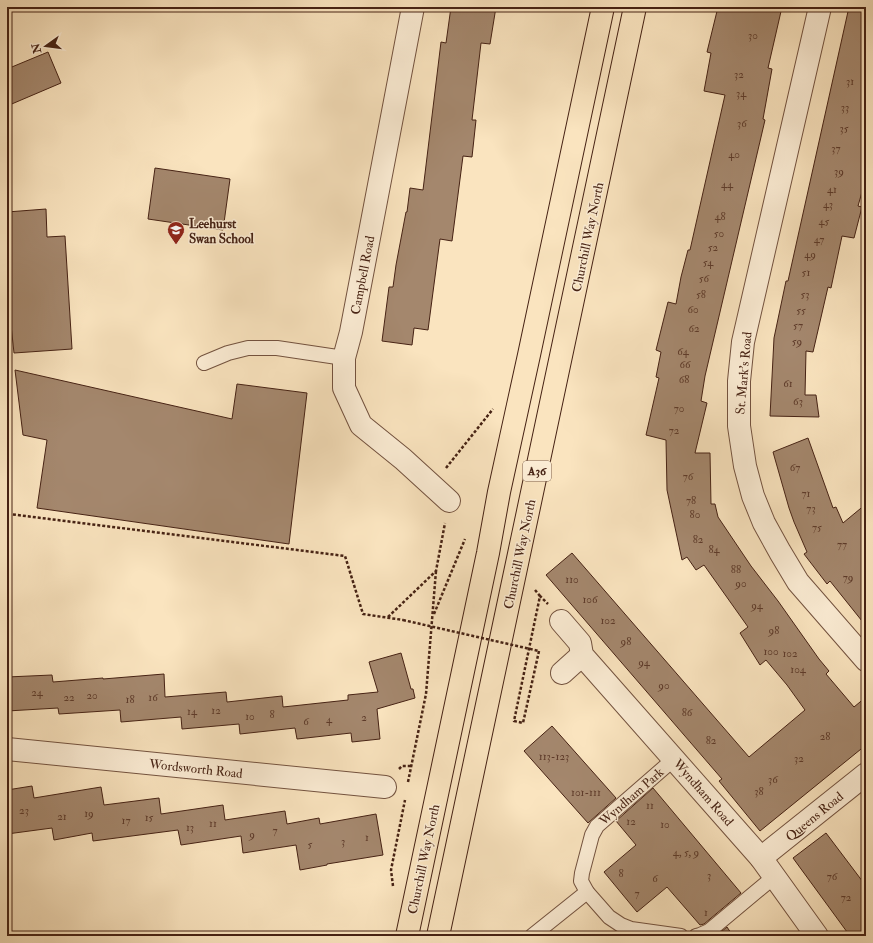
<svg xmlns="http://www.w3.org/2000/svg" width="873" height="943" viewBox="0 0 873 943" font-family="'IM FELL Double Pica',serif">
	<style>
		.building { fill: #a4876d; stroke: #462214 }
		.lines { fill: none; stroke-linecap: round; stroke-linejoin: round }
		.service-casing { stroke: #73523f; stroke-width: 16 }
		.minor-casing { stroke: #73523f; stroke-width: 24 }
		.trunk-casing { stroke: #462214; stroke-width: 24 }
		.path { stroke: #462214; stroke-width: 2.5; stroke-dasharray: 3 2; stroke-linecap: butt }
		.service { stroke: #fcedd5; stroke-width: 14 }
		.minor { stroke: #fcedd5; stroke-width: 22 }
		.trunk { stroke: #fae4bf; stroke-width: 22 }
		.path-bridge { stroke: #462214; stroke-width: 2.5; stroke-dasharray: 3 2; stroke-linecap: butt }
		.labels { text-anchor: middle; stroke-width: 3; stroke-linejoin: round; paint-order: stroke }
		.number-label { font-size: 11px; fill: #5e3b2a }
		.shield { fill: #fcedd5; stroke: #7d5f4e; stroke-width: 1 }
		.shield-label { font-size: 12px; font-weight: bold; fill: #462214 }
		.poi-label { font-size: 13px; font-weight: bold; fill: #462214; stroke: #fcedd5; text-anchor: start }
		.street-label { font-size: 13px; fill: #462214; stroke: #fcedd5 }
	</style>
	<rect width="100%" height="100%" fill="#fae4bf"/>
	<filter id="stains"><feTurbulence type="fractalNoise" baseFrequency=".005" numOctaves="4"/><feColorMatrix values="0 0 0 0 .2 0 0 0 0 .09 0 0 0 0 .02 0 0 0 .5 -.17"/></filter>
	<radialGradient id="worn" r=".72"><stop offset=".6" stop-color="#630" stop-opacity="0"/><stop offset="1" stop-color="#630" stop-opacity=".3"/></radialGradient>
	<!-- building -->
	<g class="building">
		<path d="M451,7H496L490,44L481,43L472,120H476L472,157L463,156L452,241L440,239L428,330L414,328L412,345L382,341L389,287H393L396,265L406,212H407L410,188L423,190L441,42L446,43Z"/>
		<path d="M718,7H782L768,68L772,69L763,119L765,120L705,376L701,401L707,403L695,453H710L711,504H715L718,517L751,566L778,601L819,659L829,671L826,674L854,707L866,697V745L760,831L719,781L722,779L546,575L572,553L749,757L805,710L787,685L766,660L760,665L740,633L748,627L704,565L696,570L687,557L682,560L667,490L666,440L646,435L659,378L656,377L661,352L656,350L668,302L676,304L681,277L688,250H690L725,95L704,91L711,53L707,52Z"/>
		<path d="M849,7H866V178L858,206L862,207L854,238L842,236L831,288L828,287L813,352L806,351L805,395H816L819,417L770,416L774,338L786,281H788Z"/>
		<path d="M48,52L61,83L7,106V69Z"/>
		<path d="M155,168L230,179L223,230L148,219Z"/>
		<path d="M46,209L47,237L65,236L72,349L14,353L11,325L7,273V212Z"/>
		<path d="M15,370L232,419L237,384L307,393L289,544L37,508L47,440L23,435Z"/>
		<path d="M808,438L833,508L836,507L843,523L866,504V626L830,581L827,584L804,554L807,552L794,522L789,508L773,452Z"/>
		<path d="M401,653L411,689H413L415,698L377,709L380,739L352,742L351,733L297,739L295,728L240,734L239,724L182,729L181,717L121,722L120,710L59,714L58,708L7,711V677L52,675L53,682L103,678V679L164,674L165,697L226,692L227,702L282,696L283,707L348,700V695L378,692L369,662Z"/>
		<path d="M552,726L616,798L588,823L524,751Z"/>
		<path d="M32,786L34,798L101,787L104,805L159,798L161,814L223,805L225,820L285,811L287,824L319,818L320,824L376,814L383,855L327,864V865L300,870L296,845L243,853L241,836L181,845L178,830L93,841L92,833L54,840L52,828L7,834V790Z"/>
		<path d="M653,788L741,893L704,924L700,925L667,887L637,912L604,872L636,845L616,821Z"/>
		<path d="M826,833L866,886V936H850L793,858Z"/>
		<path d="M727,927L733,936H716Z"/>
	</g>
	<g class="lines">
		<defs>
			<g id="service">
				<path d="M204,363L228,353L248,348H277L344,358"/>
				<path d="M674,759L597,826L592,835L582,873L581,881L587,892L609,917L621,925L631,929L681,936"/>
				<path d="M532,936L587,892"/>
				<path d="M696,936L700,935L709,931L775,876"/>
			</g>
			<g id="minor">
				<path d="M413,7L351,332L344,358V388L361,425L403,459L449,501"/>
				<path d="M820,7L743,342L739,381V426L745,466L753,496L764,523L780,552L798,582L866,660"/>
				<path d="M561,621L580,643L582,655L761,858L817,936"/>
				<path d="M562,673L582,655"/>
				<path d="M7,749L385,787"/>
				<path d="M761,858L866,774"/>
			</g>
			<g id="trunk">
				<path d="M407,936L488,553L499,492L529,355L603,7"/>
				<path d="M438,936L635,7"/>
			</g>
		</defs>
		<!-- service casing -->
		<use href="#service" class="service-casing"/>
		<!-- minor casing -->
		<use href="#minor" class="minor-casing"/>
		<!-- trunk casing -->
		<use href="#trunk" class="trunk-casing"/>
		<!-- path -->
		<g class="path">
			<path d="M7,468L9,514L345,556L363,614L403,620"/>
			<path d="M446,468L493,409"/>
			<path d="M535,590L540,596"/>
			<path d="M434,614L465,539"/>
			<path d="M388,617L436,571L445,523"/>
			<path d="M539,651L523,723L514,721L540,596L548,604"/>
			<path d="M399,769L402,766H412"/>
			<path d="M408,782L426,694L436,571"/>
			<path d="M393,886L391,870L405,800"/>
		</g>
		<!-- service -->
		<use href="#service" class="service"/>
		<!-- minor -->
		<use href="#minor" class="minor"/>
		<!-- trunk -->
		<use href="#trunk" class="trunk"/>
		<!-- path-bridge -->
		<path class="path-bridge" d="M403,620L539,651"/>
	</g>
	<!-- icons -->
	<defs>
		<symbol id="school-pin" viewBox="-11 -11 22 30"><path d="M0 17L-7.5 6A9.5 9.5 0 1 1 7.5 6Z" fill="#8f2418" stroke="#fcedd5"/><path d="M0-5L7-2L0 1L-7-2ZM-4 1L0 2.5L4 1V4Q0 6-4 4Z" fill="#fff"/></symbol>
	</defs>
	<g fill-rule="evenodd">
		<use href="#school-pin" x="166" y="220" width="20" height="27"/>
	</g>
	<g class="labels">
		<!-- number labels -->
		<g class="number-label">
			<text x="753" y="39">30</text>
			<text x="739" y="78">32</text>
			<text x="850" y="85">31</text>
			<text x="741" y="97">34</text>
			<text x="845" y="111">33</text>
			<text x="742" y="127">36</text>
			<text x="844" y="132">35</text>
			<text x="836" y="152">37</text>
			<text x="734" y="158">40</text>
			<text x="839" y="175">39</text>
			<text x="727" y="188">44</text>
			<text x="832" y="193">41</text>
			<text x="828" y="208">43</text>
			<text x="720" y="220">48</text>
			<text x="824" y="225">45</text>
			<text x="719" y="237">50</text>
			<text x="819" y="243">47</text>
			<text x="713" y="251">52</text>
			<text x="810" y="258">49</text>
			<text x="708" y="266">54</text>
			<text x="806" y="276">51</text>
			<text x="704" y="282">56</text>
			<text x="701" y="298">58</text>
			<text x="805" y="298">53</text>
			<text x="693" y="313">60</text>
			<text x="801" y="314">55</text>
			<text x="798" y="329">57</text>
			<text x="694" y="332">62</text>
			<text x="797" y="345">59</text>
			<text x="683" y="355">64</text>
			<text x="685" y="368">66</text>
			<text x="684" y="383">68</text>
			<text x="788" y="387">61</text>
			<text x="798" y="405">63</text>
			<text x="679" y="412">70</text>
			<text x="674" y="434">72</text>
			<text x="795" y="471">67</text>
			<text x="688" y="480">76</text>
			<text x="806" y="497">71</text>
			<text x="691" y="504">78</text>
			<text x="811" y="512">73</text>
			<text x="695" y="518">80</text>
			<text x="817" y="531">75</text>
			<text x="698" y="543">82</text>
			<text x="842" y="548">77</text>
			<text x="714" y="553">84</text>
			<text x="736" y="573">88</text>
			<text x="848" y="581">79</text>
			<text x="572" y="583">110</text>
			<text x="741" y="587">90</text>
			<text x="590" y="603">106</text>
			<text x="757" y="609">94</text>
			<text x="608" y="624">102</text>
			<text x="774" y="634">98</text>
			<text x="626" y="645">98</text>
			<text x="771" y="655">100</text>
			<text x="790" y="657">102</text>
			<text x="644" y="666">94</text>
			<text x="798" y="673">104</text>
			<text x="664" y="689">90</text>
			<text x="37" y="696">24</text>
			<text x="92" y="699">20</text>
			<text x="69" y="701">22</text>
			<text x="153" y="701">16</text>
			<text x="130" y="703">18</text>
			<text x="216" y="714">12</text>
			<text x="192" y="715">14</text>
			<text x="687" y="716">86</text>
			<text x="272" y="718">8</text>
			<text x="250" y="720">10</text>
			<text x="364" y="721">2</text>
			<text x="329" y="723">4</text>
			<text x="306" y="725">6</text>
			<text x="825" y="740">28</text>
			<text x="711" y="744">82</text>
			<text x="554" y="760">113-123</text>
			<text x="799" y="762">32</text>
			<text x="773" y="783">36</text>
			<text x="759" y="795">38</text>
			<text x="586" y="796">101-111</text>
			<text x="650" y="809">11</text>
			<text x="24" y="814">23</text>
			<text x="89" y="817">19</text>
			<text x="62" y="820">21</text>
			<text x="149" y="821">15</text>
			<text x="126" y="824">17</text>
			<text x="631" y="825">12</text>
			<text x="213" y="827">11</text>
			<text x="665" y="828">10</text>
			<text x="190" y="831">13</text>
			<text x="275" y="834">7</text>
			<text x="252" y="838">9</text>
			<text x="367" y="841">1</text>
			<text x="343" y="845">3</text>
			<text x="310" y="848">5</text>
			<text x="686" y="856">4, 5, 9</text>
			<text x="621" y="877">8</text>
			<text x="709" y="879">3</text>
			<text x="832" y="880">76</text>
			<text x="655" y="882">6</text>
			<text x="637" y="897">7</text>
			<text x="846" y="901">72</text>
			<text x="706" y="916">1</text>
		</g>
		<!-- shield labels -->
		<rect class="shield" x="523" y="461" width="28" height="20" rx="3"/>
		<g class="shield-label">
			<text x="537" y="475">A36</text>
		</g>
		<!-- poi labels -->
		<g class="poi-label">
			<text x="189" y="228">Leehurst<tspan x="189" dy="15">Swan School</tspan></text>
		</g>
		<!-- street labels -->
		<g class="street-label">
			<text transform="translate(587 237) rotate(-78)" y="5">Churchill Way North</text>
			<text transform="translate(362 275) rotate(-79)" y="5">Campbell Road</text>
			<text transform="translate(743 373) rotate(-85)" y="5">St. Mark's Road</text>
			<text transform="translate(519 554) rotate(-78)" y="5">Churchill Way North</text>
			<text transform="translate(196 768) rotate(6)" y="5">Wordsworth Road</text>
			<text transform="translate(704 792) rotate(49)" y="5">Wyndham Road</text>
			<text transform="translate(631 796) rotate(-41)" y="5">Wyndham Park</text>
			<text transform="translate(814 816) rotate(-39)" y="5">Queens Road</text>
			<text transform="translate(423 859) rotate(-78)" y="5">Churchill Way North</text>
		</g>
	</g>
	<!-- margin -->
	<rect width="873" height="943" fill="none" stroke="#fae4bf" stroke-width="24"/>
	<rect x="8" y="8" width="857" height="927" fill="none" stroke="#462214" stroke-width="2"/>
	<rect x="12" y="12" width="849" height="919" fill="none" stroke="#462214"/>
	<!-- north arrow -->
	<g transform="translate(46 46) rotate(256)" stroke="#fcedd5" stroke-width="3" paint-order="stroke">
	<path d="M0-3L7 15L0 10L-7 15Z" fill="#462214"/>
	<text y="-6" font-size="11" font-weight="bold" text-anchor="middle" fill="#462214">N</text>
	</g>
	<rect width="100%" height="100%" filter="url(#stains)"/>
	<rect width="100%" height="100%" fill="url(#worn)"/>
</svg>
